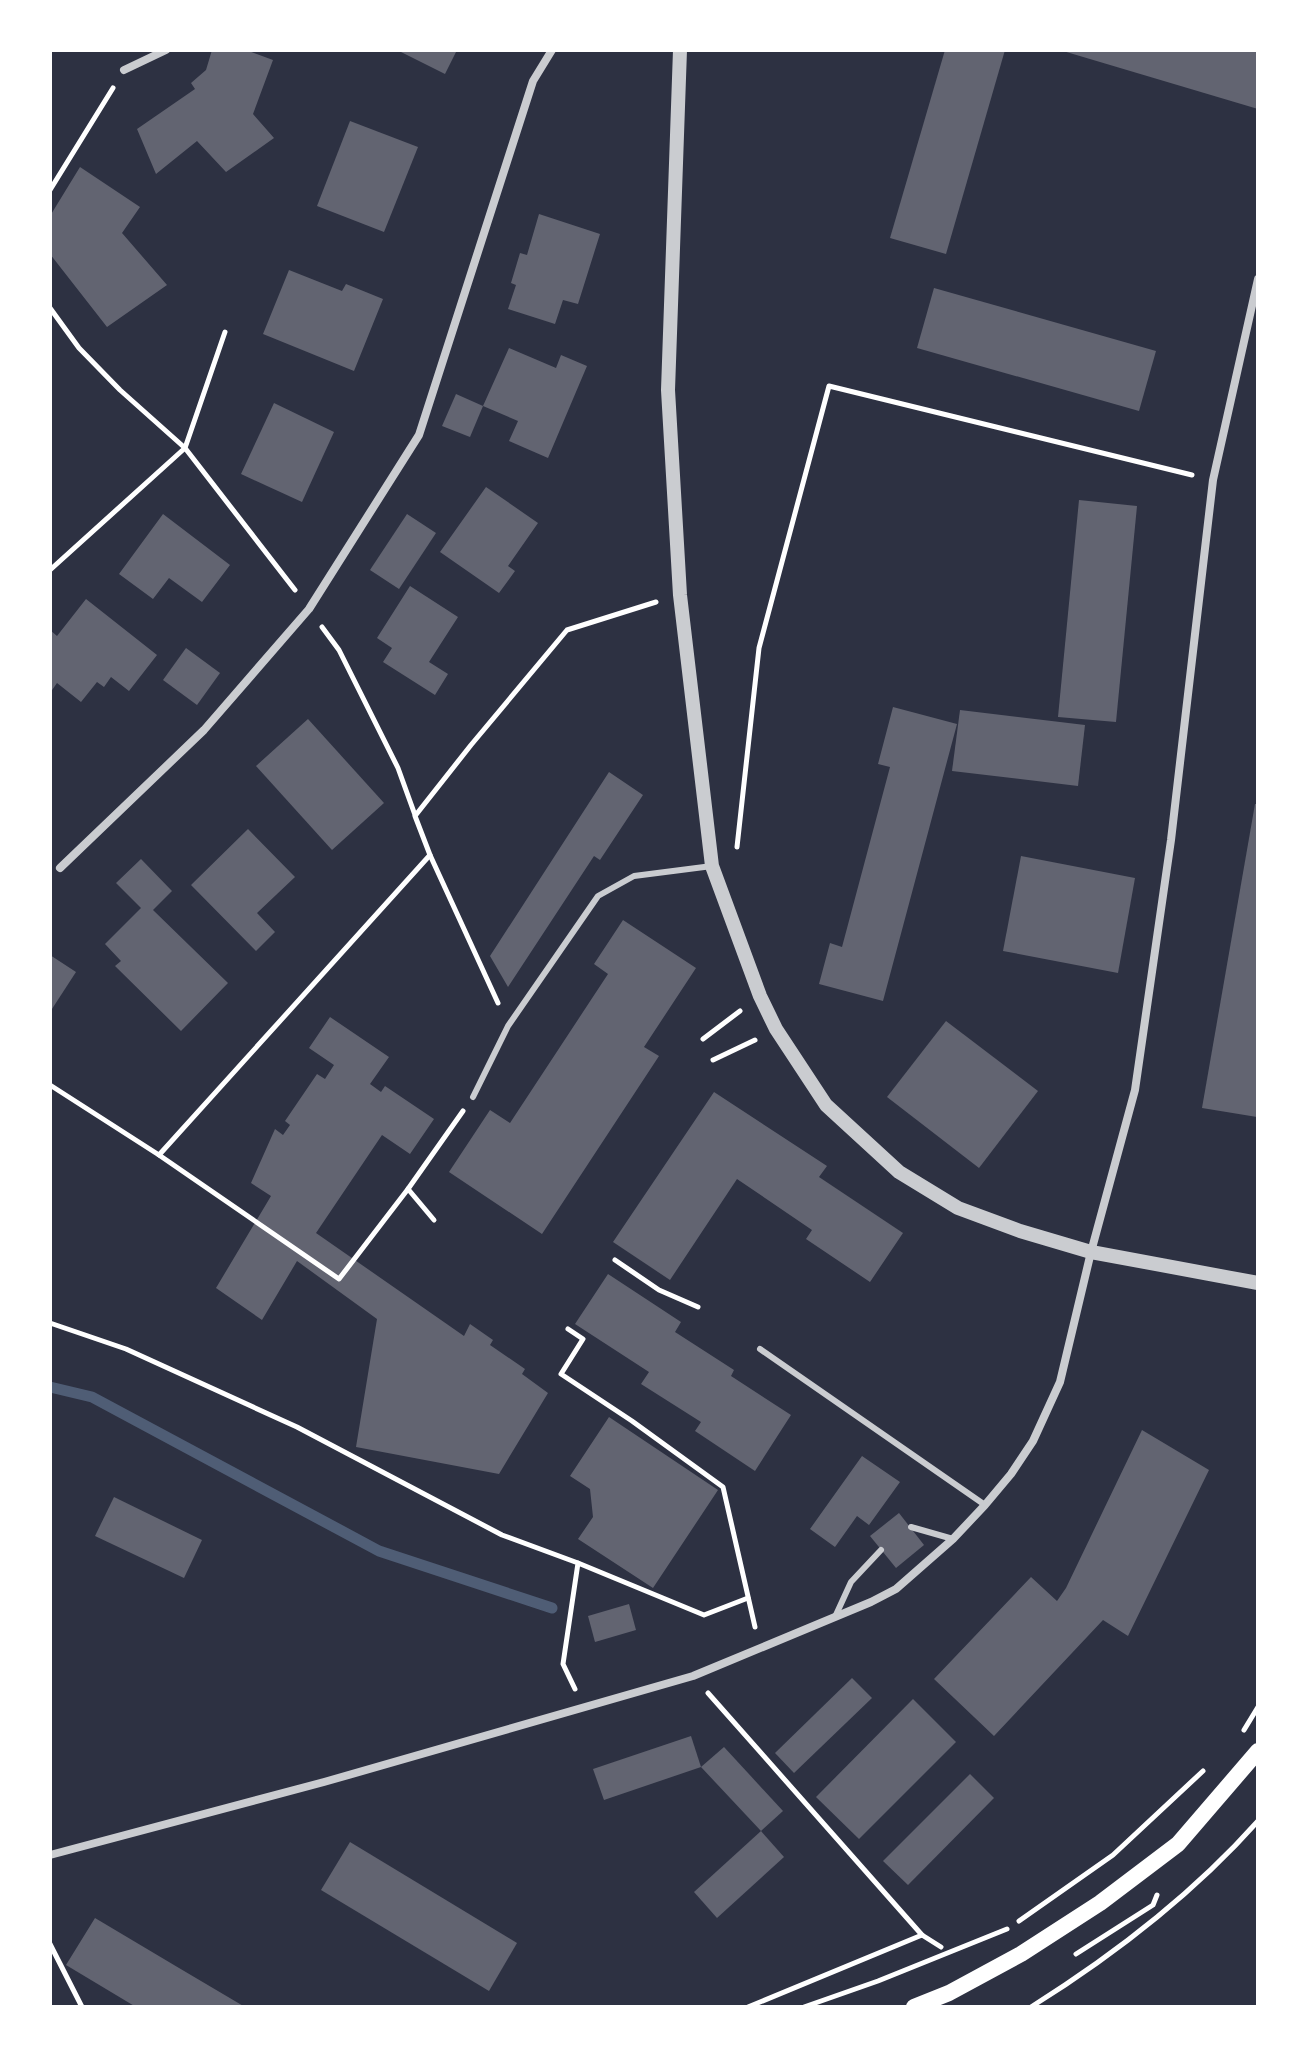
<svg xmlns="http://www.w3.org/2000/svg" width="1308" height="2057" viewBox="0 0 1308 2057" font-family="'Roboto Condensed',sans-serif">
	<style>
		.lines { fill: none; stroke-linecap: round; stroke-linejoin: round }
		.stream { stroke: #4f5d75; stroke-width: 11 }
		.building { fill: #626471 }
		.path { stroke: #fff; stroke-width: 5 }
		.service { stroke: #caccd0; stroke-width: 6 }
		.minor { stroke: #caccd0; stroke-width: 8 }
		.tertiary { stroke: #caccd0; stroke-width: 14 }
		.secondary { stroke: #fff; stroke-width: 16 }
	</style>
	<rect width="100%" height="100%" fill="#2d3142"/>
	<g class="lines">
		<!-- stream -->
		<path class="stream" d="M50,1387L92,1397L379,1551L552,1608"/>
	</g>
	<!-- building -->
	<g class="building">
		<path d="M212,50H246L273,60L253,114L274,138L226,172L197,141L156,174L137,129L195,89L191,83L206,70Z"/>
		<path d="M397,50H457L445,74Z"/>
		<path d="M945,50H1005L946,254L890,238Z"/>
		<path d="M1063,50H1258V109L1063,51Z"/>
		<path d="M350,121L418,147L384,232L317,206Z"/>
		<path d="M80,167L140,207L122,233L167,285L107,327L50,254V216Z"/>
		<path d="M539,214L600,234L578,304L563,300L555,324L508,309L516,285L511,283L520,253L527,255Z"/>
		<path d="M289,270L342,291L346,284L383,299L354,371L263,334Z"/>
		<path d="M934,288L1156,351L1139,411L917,348Z"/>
		<path d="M509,348L556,368L561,355L587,366L548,458L509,441L518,421L483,406Z"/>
		<path d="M456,394L483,406L470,437L442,426Z"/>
		<path d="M274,403L334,432L302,502L241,474Z"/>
		<path d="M486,487L538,523L508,566L515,571L499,593L440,552Z"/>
		<path d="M1079,500L1137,506L1116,722L1058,717Z"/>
		<path d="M163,514L230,565L202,602L169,578L153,599L119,574Z"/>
		<path d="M407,514L436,533L399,589L370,570Z"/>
		<path d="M410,586L458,617L429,662L448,674L435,695L383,662L392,648L377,638Z"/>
		<path d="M86,599L157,655L129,691L111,677L104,687L97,682L81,702L57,683L50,693V630L57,636Z"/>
		<path d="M186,648L220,673L197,705L163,680Z"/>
		<path d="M893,707L957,724L883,1001L819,984L830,943L842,947L890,767L878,764Z"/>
		<path d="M960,710L1085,725L1078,786L952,771Z"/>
		<path d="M308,719L384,803L332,850L256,766Z"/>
		<path d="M609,772L643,795L600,860L594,856L508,987L490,956Z"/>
		<path d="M1255,804H1258L1257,1117L1202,1108Z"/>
		<path d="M248,829L295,877L257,913L275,932L256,951L191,885Z"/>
		<path d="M1021,856L1135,878L1118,973L1003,951Z"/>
		<path d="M141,859L172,891L153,910L228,983L181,1031L115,966L121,961L105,944L141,908L116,883Z"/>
		<path d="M623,920L696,968L644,1047L659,1056L542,1234L449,1172L490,1110L510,1123L608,974L594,964Z"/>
		<path d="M50,955L76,972L50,1012Z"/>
		<path d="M330,1017L389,1057L370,1084L381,1092L385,1086L434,1119L410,1154L382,1135L316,1233L464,1336L470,1324L493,1340L490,1345L525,1369L522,1374L548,1393L499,1474L356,1447L377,1319L297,1261L262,1320L216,1288L271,1196L251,1183L275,1129L283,1135L290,1125L285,1121L317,1074L325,1079L334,1065L309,1048Z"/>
		<path d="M946,1021L1038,1091L979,1168L887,1097Z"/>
		<path d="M714,1092L827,1166L819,1177L903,1233L870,1282L806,1239L812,1230L737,1179L670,1280L613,1242Z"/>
		<path d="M608,1274L681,1322L675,1332L734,1370L731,1376L791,1415L755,1471L695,1431L701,1422L641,1384L649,1372L575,1324Z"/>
		<path d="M609,1417L718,1490L653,1588L578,1539L593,1517L590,1489L570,1476Z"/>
		<path d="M1142,1430L1209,1470L1128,1636L1103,1620L994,1736L934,1679L1031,1577L1057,1601L1066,1588Z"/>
		<path d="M862,1456L900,1482L869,1525L857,1516L835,1547L810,1529Z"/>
		<path d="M114,1497L202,1540L184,1578L95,1536Z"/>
		<path d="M899,1513L924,1545L896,1568L870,1536Z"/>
		<path d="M629,1604L636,1630L595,1642L588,1616Z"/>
		<path d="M852,1678L872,1698L794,1773L775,1753Z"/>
		<path d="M913,1699L956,1742L859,1839L816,1797Z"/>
		<path d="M691,1736L701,1767L604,1800L593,1769Z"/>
		<path d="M724,1747L783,1811L761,1831L701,1767Z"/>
		<path d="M970,1774L994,1798L908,1885L883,1861Z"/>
		<path d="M761,1831L784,1857L717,1918L694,1892Z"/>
		<path d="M350,1842L517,1943L489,1991L321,1890Z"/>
		<path d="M95,1918L179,1968L245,2007H136L66,1965Z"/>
	</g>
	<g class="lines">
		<!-- path -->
		<g class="path">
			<path d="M50,190L113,88"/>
			<path d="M50,308L79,348L120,390L185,448L295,590"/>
			<path d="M50,570L185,448L225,332"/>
			<path d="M322,627L339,650L398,768L415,815"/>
			<path d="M737,847L759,648L829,386L1192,475"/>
			<path d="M430,855L498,1003"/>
			<path d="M703,1039L740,1011"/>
			<path d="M713,1060L755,1040"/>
			<path d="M50,1085L159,1155L339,1279L408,1189"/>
			<path d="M159,1155L430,855L415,816L471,745L567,630L656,602"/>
			<path d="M434,1220L408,1189L463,1111"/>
			<path d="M615,1260L659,1290L698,1307"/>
			<path d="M50,1323L126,1349L297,1427L502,1535L578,1563L563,1664L575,1689"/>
			<path d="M568,1329L583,1339L561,1374L632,1421L723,1487L755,1627"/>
			<path d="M578,1563L704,1615L748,1598"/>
			<path d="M708,1693L922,1935"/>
			<path d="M1244,1730L1258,1707"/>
			<path d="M1019,1921L1113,1855L1203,1771"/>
			<path d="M50,1944L82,2007"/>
			<path d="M1076,1954L1153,1905L1157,1895"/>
			<path d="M748,2007L922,1935L941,1947"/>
			<path d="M804,2007L878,1981L1007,1929"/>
			<path d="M1031,2007C1114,1955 1193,1894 1258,1821"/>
		</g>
		<!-- service -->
		<g class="service">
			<path d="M473,1097L508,1026L598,896L634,876L712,866"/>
			<path d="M760,1349L985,1505"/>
			<path d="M911,1527L953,1539"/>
			<path d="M835,1617L851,1582L881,1550"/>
		</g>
		<!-- minor -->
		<g class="minor">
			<path d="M124,70L166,50"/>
			<path d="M60,868L204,730L309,609L419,435L533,81L552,50"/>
			<path d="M50,1855L324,1782L693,1676L871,1602L896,1589L953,1539L985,1505L1011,1474L1033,1441L1060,1382L1091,1252L1135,1090L1171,840L1213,480L1258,279"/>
		</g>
		<!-- tertiary -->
		<path class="tertiary" d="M680,50L668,390L680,595L712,866L760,996L776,1029L826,1105L899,1172L958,1208L1020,1231L1091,1252L1258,1283"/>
		<!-- secondary -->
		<path class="secondary" d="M914,2007L949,1993L1021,1954L1100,1903L1178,1844L1258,1751"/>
	</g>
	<!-- border -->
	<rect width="1308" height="2057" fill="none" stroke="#ffffff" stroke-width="104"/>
</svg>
